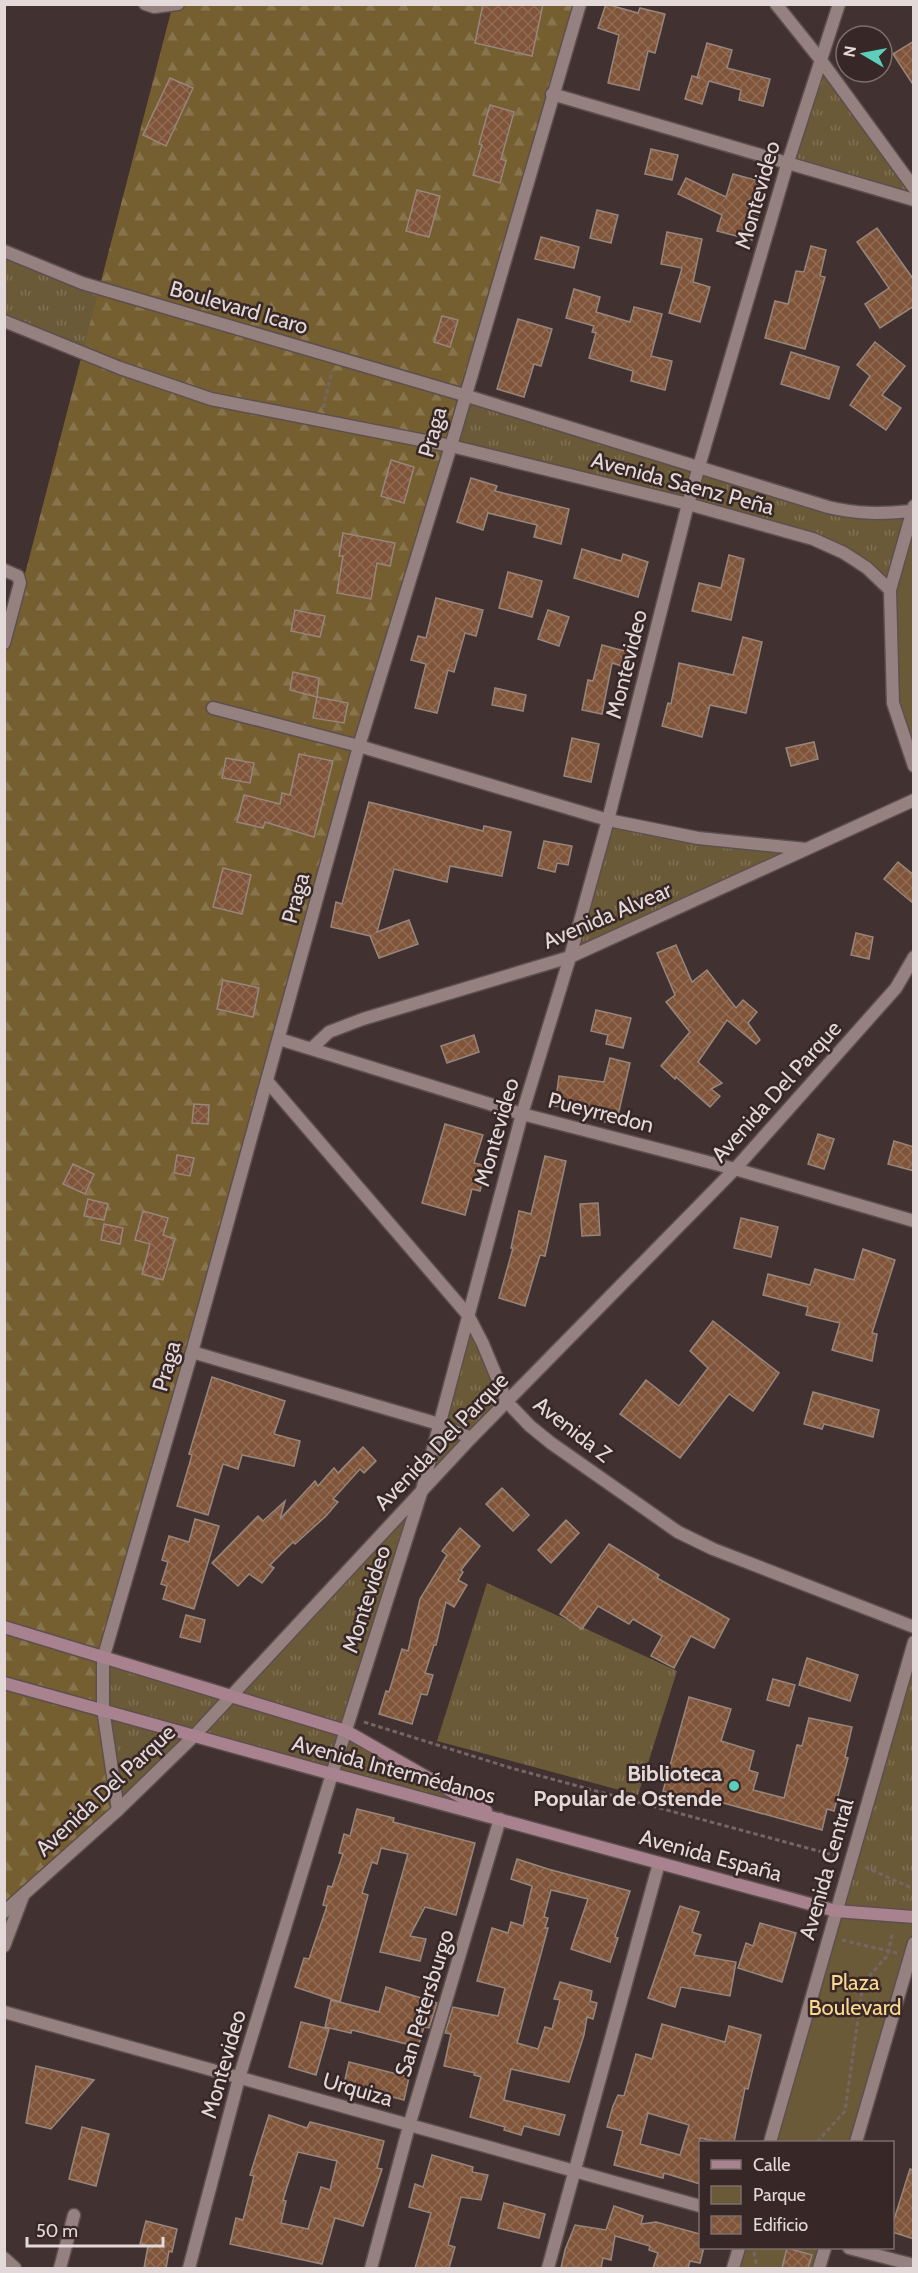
<svg xmlns="http://www.w3.org/2000/svg" width="918" height="2273" viewBox="0 0 918 2273" font-family="Cabin,sans-serif">
	<style>
		.grass { fill: url(#grass-tufts) }
		.forest { fill: url(#forest-firs) }
		.park { fill: #6b5a38 }
		.building { fill: url(#building-cross-hatch); stroke: #97867c; stroke-width: 1.5; fill-rule: evenodd }
		.lines { fill: none; stroke-linecap: round; stroke-linejoin: round }
		.street-casing { stroke: #5d4f4e; stroke-width: 15 }
		.secondary-casing { stroke: #5d4f4e; stroke-width: 15 }
		.path { stroke: #756666; stroke-width: 3; stroke-dasharray: 4.5 3; stroke-linecap: butt }
		.street { stroke: #958180; stroke-width: 12 }
		.secondary { stroke: #a9828f; stroke-width: 12 }
		.poi-dot { fill: #5bcebc; stroke: #372727; stroke-width: 2 }
		.labels { text-anchor: middle; stroke-width: 5; stroke-linejoin: round; paint-order: stroke }
		.street-label { font-size: 22px; fill: #e4d9d9; stroke: #372727 }
		.poi-label { font-size: 22px; font-weight: bold; fill: #e4d9d9; stroke: #372727; text-anchor: end }
		.park-label { font-size: 22px; fill: #fcd88f; stroke: #372727 }
	</style>
	<defs>
		<pattern id="grass-tufts" width="24" height="20" patternUnits="userSpaceOnUse" patternTransform="scale(1.5)"><rect width="24" height="20" fill="#6b5a38"/><path d="M3 7l-1-3M5 7V3M7 7l1-3M15 17l-1-3M17 17v-4M19 17l1-3" fill="none" stroke="#807154"/></pattern>
		<pattern id="forest-firs" width="22" height="20" patternUnits="userSpaceOnUse" patternTransform="scale(1.5)"><rect width="22" height="20" fill="#755f30"/><path d="M5 1l3.5 6h-7zM16 11l3.5 6h-7z" fill="#88754d"/></pattern>
		<pattern id="building-cross-hatch" width="8" height="8" patternUnits="userSpaceOnUse" patternTransform="scale(1.5)"><rect width="8" height="8" fill="#7f5439"/><path d="M0 0l8 8M0 8l8-8" fill="none" stroke="#916c55"/></pattern>
	</defs>
	<rect width="100%" height="100%" fill="#423131"/>
	<!-- grass -->
	<g class="grass">
		<path d="M820,59L913,188V200L787,165Z"/>
		<path d="M4,251L82,283L828,507L911,511L890,590L844,553L539,467L211,399L5,320Z"/>
		<path d="M608,820L806,849L570,957Z"/>
		<path d="M468,1315L507,1402L422,1490L346,1731L499,1819L5,1680L103,1659L230,1696L422,1490Z"/>
		<path d="M487,1583L677,1671L638,1795L437,1741Z"/>
		<path d="M913,1642V1917L836,1911Z"/>
		<path d="M103,1709L194,1736L118,1810Z"/>
	</g>
	<!-- forest -->
	<path class="forest" d="M173,4L580,5L552,94L103,1658L118,1810L25,1892L5,1946V651Z"/>
	<!-- park -->
	<g class="park">
		<path d="M913,506V766L893,703L890,590Z"/>
		<path d="M836,1911L913,1917V1943L856,2142H770Z"/>
		<path d="M739,2248H822L816,2268H733Z"/>
	</g>
	<!-- building -->
	<g class="building">
		<path d="M483,4H543L532,56L475,43Z"/>
		<path d="M606,4L638,13L640,8L665,14L655,53L648,51L639,90L608,83L619,35L598,28Z"/>
		<path d="M914,41V86L893,54Z"/>
		<path d="M707,43L732,50L727,68L770,79L763,106L739,100L741,90L709,81L702,104L685,99L692,76L700,78H697Z"/>
		<path d="M170,78L193,88L166,146L143,135Z"/>
		<path d="M490,105L514,112L501,159L506,161L500,183L473,175L482,145L479,144Z"/>
		<path d="M651,149L678,155L672,180L645,174Z"/>
		<path d="M733,174L767,183L752,240L717,231L722,215L678,194L686,178L726,197Z"/>
		<path d="M417,190L440,196L429,237L406,231Z"/>
		<path d="M597,210L618,215L611,243L590,238Z"/>
		<path d="M877,228L914,280V306L880,328L865,304L889,288L857,242Z"/>
		<path d="M667,232L702,239L693,282L710,287L700,322L669,313L682,268L661,264Z"/>
		<path d="M541,237L579,247L574,268L535,259Z"/>
		<path d="M811,246L826,250L820,276L825,277L805,349L765,338L775,301L788,304L796,271L804,272Z"/>
		<path d="M574,289L600,297L596,312L630,322L634,307L662,314L651,356L672,361L665,390L631,381L633,371L589,358L596,333L592,332L594,326L566,318Z"/>
		<path d="M442,316L458,320L450,347L434,342Z"/>
		<path d="M518,319L552,329L541,366L534,364L524,397L497,389Z"/>
		<path d="M875,342L905,366L882,395L901,408L886,430L850,405L870,376L857,365Z"/>
		<path d="M791,352L839,367L829,399L781,384Z"/>
		<path d="M391,460L414,467L404,503L381,496Z"/>
		<path d="M471,478L497,486L495,491L569,509L561,544L534,537L537,525L488,513L483,530L457,522Z"/>
		<path d="M343,533L395,543L390,566L377,563L371,599L337,593L343,556H339Z"/>
		<path d="M582,549L621,561L623,554L648,562L638,597L574,578Z"/>
		<path d="M729,555L744,559L731,620L692,611L699,583L721,588Z"/>
		<path d="M508,572L542,581L532,617L499,608Z"/>
		<path d="M436,598L483,610L476,636L465,633L454,672L448,670L437,713L415,708L426,664L411,660L418,636L426,638Z"/>
		<path d="M295,610L325,616L320,637L291,631Z"/>
		<path d="M548,610L569,617L559,646L538,639Z"/>
		<path d="M743,637L762,642L746,713L710,705L702,737L662,726L668,703L671,704L679,663L733,675Z"/>
		<path d="M602,645L632,653L628,668L612,663L602,714L582,710L588,680L593,681Z"/>
		<path d="M293,672L319,678L317,697L290,690Z"/>
		<path d="M495,688L526,695L523,711L492,705Z"/>
		<path d="M317,697L348,703L344,723L313,718Z"/>
		<path d="M572,738L599,744L591,782L564,776Z"/>
		<path d="M814,742L818,759L791,766L786,748Z"/>
		<path d="M299,754L333,761L314,837L265,822L263,828L237,822L244,795L280,804L282,793L290,795Z"/>
		<path d="M226,758L254,763L250,783L222,778Z"/>
		<path d="M369,802L483,831L484,826L511,832L502,876L450,866L447,882L394,869L377,932L409,920L418,944L379,958L370,936L331,927L336,902L342,904Z"/>
		<path d="M544,841L572,846L568,865L557,863L555,872L538,868Z"/>
		<path d="M898,862L914,875V904L884,879Z"/>
		<path d="M223,868L251,875L242,914L213,907Z"/>
		<path d="M856,933L873,937L869,959L851,955Z"/>
		<path d="M676,945L692,982L707,970L736,1008L743,1000L757,1012L748,1023L760,1040L756,1044L727,1020L698,1062L722,1083L711,1089L720,1096L710,1107L676,1077L675,1079L661,1066L690,1032L666,1002L675,995L657,953Z"/>
		<path d="M223,980L259,988L253,1017L217,1009Z"/>
		<path d="M596,1010L631,1018L623,1048L606,1044L608,1035L591,1031Z"/>
		<path d="M474,1035L479,1052L447,1063L441,1046Z"/>
		<path d="M610,1058L630,1063L616,1124L596,1120L597,1112L555,1106L559,1076L604,1082Z"/>
		<path d="M194,1104L209,1105L208,1124L192,1123Z"/>
		<path d="M445,1124L483,1135L474,1163L487,1166L480,1191L472,1189L465,1215L422,1203Z"/>
		<path d="M818,1134L834,1139L824,1169L808,1164Z"/>
		<path d="M894,1141L914,1147V1171L888,1164Z"/>
		<path d="M177,1155L194,1158L190,1176L174,1173Z"/>
		<path d="M545,1156L566,1161L545,1256L540,1255L525,1306L499,1298L513,1248H511L519,1211L531,1214Z"/>
		<path d="M73,1164L94,1174L85,1194L63,1184Z"/>
		<path d="M88,1199L108,1204L104,1220L84,1216Z"/>
		<path d="M598,1203L600,1235L582,1236L580,1204Z"/>
		<path d="M143,1211L168,1218L163,1235L175,1239L163,1280L142,1274L150,1244L135,1240Z"/>
		<path d="M741,1218L778,1227L771,1257L734,1248Z"/>
		<path d="M104,1224L123,1228L120,1244L101,1240Z"/>
		<path d="M863,1249L895,1260L872,1333L877,1334L872,1361L832,1350L840,1323L806,1315L808,1307L763,1295L768,1274L810,1285L815,1269L854,1280Z"/>
		<path d="M713,1321L779,1373L753,1411L729,1394L680,1458L620,1414L646,1380L679,1406L708,1368L690,1351Z"/>
		<path d="M212,1377L285,1401L274,1434L300,1441L294,1466L242,1455L238,1469L223,1464L208,1515L177,1506L192,1455L189,1454Z"/>
		<path d="M813,1392L879,1410L873,1437L824,1424L822,1429L804,1424Z"/>
		<path d="M363,1447L376,1461L364,1473L360,1469L333,1499L338,1502L326,1516L295,1544L293,1542L270,1565L274,1568L262,1583L249,1574L238,1586L212,1563L258,1516L263,1521L285,1501L280,1519L315,1481L318,1486L334,1468L338,1473Z"/>
		<path d="M502,1488L529,1515L513,1531L486,1504Z"/>
		<path d="M195,1519L219,1526L194,1609L163,1599L167,1586L161,1584L168,1562L162,1560L169,1536L189,1542Z"/>
		<path d="M566,1520L579,1533L551,1563L538,1550Z"/>
		<path d="M460,1528L480,1546L461,1570L463,1572L458,1580L467,1585L454,1607L446,1602L436,1645H434L425,1673L433,1675L427,1695L421,1694L412,1724L379,1714L386,1691L389,1692L402,1649L408,1651L420,1599L447,1555L442,1551Z"/>
		<path d="M609,1544L659,1575L657,1578L729,1619L714,1648L691,1636L674,1668L651,1656L662,1636L633,1619L629,1624L598,1606L582,1629L560,1614Z"/>
		<path d="M186,1615L205,1620L200,1642L180,1637Z"/>
		<path d="M807,1658L858,1675L850,1701L799,1685Z"/>
		<path d="M773,1679L795,1685L789,1706L767,1700Z"/>
		<path d="M689,1697L731,1709L721,1741L754,1751L749,1770L758,1773L753,1790L784,1798L797,1745L802,1746L809,1718L852,1727L845,1757L848,1758L834,1811L827,1809L822,1830L705,1798L704,1802L663,1791Z"/>
		<path d="M357,1809L394,1818L393,1822L475,1843L456,1915L425,1907L410,1936L426,1939L420,1961L380,1952L408,1854L381,1848L377,1864L372,1862L362,1893L368,1895L340,2002L295,1987L304,1958L309,1959L327,1906L323,1905L328,1886L332,1887L343,1854L339,1853L344,1834L350,1836Z"/>
		<path d="M517,1859L548,1869L630,1891L615,1937L618,1938L610,1962L571,1949L588,1899L551,1890L544,1917L548,1918L545,1928H548L517,2043L538,2049L545,2027L552,2029L560,2000L554,1999L560,1982L592,1991L590,2001L597,2003L593,2019L587,2017L584,2035L569,2082L511,2069L504,2100L565,2115L559,2135L524,2126L521,2135L504,2130L505,2127L470,2117L481,2077L474,2075L475,2073L444,2066L451,2034L445,2033L453,2007L498,2016L505,1988L477,1981L492,1928L508,1933L511,1922L523,1926L532,1886L511,1879Z"/>
		<path d="M680,1906L699,1912L692,1932L701,1935L694,1955L736,1962L730,1996L681,1987L675,2007L648,1998Z"/>
		<path d="M760,1923L796,1933L782,1982L738,1968L746,1943L753,1946Z"/>
		<path d="M386,1987L437,2003L429,2028L424,2027L418,2047L352,2030L351,2033L325,2027L331,2000L379,2012Z"/>
		<path d="M301,2022L329,2029L316,2075L289,2067Z"/>
		<path d="M662,2024L725,2042L729,2026L761,2035L748,2089L745,2088L734,2142H719L700,2138V2184L664,2173L663,2178L614,2165L623,2131L607,2127L613,2106L618,2095L624,2096L636,2054L652,2059ZM648,2113L689,2125L680,2155L640,2144Z"/>
		<path d="M349,2062L409,2077L404,2100L344,2084Z"/>
		<path d="M36,2066L94,2080L51,2129L26,2123Z"/>
		<path d="M269,2115L307,2128L310,2122L384,2141L377,2168L382,2169L363,2226L335,2218L322,2264L230,2244L236,2218L243,2220L254,2176L250,2175ZM298,2152L337,2161L330,2190L321,2187L308,2229L281,2223L286,2201L283,2200Z"/>
		<path d="M82,2127L109,2134L96,2186L69,2179Z"/>
		<path d="M432,2155L473,2167L472,2172L488,2175L481,2200L461,2197L448,2245L455,2247L449,2268H415L431,2213L409,2207L415,2184L423,2187Z"/>
		<path d="M910,2169L914,2170V2239L892,2232V2226Z"/>
		<path d="M504,2203L545,2214L539,2238L498,2228Z"/>
		<path d="M614,2206L643,2216L641,2224L656,2222L700,2234V2247H704L700,2263L690,2261L688,2268H653L658,2253L649,2250L650,2246L615,2236L611,2260L603,2258L601,2268H561L565,2250L575,2225L606,2230Z"/>
		<path d="M146,2221L177,2229L172,2252L169,2251L166,2268H144L148,2246L140,2244Z"/>
		<path d="M787,2248L812,2255L808,2268H782Z"/>
	</g>
	<g class="lines">
		<defs>
			<g id="street">
				<path d="M145,4L154,7L178,4"/>
				<path d="M776,4L820,59L914,188"/>
				<path d="M552,94L914,200"/>
				<path d="M4,251L82,283L464,395L828,507C857,514 881,514 911,511"/>
				<path d="M4,321L120,368L211,399L451,446L688,504L813,539L844,553L867,568L890,590"/>
				<path d="M914,506L890,590L893,703L914,766"/>
				<path d="M4,570L18,576L20,583L4,643"/>
				<path d="M213,708L359,746L608,820L698,838L806,849"/>
				<path d="M279,1039L522,1114L735,1169L914,1221"/>
				<path d="M312,1048L329,1032L363,1019L570,957L914,800"/>
				<path d="M267,1081L468,1315L483,1344L507,1402L530,1426L551,1443L678,1532L713,1549L914,1627"/>
				<path d="M192,1352L439,1424L471,1438"/>
				<path d="M118,1810L103,1709V1659L192,1352L359,746L451,446L580,4"/>
				<path d="M4,1912L118,1810L194,1736L471,1438L735,1169L896,988L914,957"/>
				<path d="M4,1946L23,1896"/>
				<path d="M4,2012L700,2206"/>
				<path d="M770,2142L914,1642"/>
				<path d="M856,2142L914,1943"/>
				<path d="M849,2248L914,2265"/>
				<path d="M4,2258L15,2268"/>
				<path d="M60,2268L74,2215"/>
				<path d="M189,2268L239,2078L332,1774L422,1490L522,1114L570,957L608,820L688,504L787,165L839,4"/>
				<path d="M371,2268L409,2126L500,1819"/>
				<path d="M548,2268L659,1863"/>
				<path d="M733,2268L739,2248"/>
				<path d="M819,2268L825,2248"/>
			</g>
			<g id="secondary">
				<path d="M4,1627L346,1731L486,1811"/>
				<path d="M4,1683L332,1774L836,1911L914,1917"/>
			</g>
		</defs>
		<!-- street casing -->
		<use href="#street" class="street-casing"/>
		<!-- secondary casing -->
		<use href="#secondary" class="secondary-casing"/>
		<!-- path -->
		<g class="path">
			<path d="M323,408L332,371"/>
			<path d="M364,1722L511,1768L837,1856"/>
			<path d="M865,1867L914,1889"/>
			<path d="M842,1940L897,1953"/>
			<path d="M817,2142L845,2111L863,1983L888,1955L892,1934"/>
			<path d="M754,2252L757,2268"/>
		</g>
		<!-- street -->
		<use href="#street" class="street"/>
		<!-- secondary -->
		<use href="#secondary" class="secondary"/>
	</g>
	<!-- markers -->
	<circle class="poi-dot" cx="734" cy="1786" r="6"/>
	<g class="labels">
		<!-- street labels -->
		<g class="street-label">
			<text transform="translate(757 195) rotate(-74)" y="8">Montevideo</text>
			<text transform="translate(239 307) rotate(16)" y="8">Boulevard Icaro</text>
			<text transform="translate(432 432) rotate(-74)" y="8">Praga</text>
			<text transform="translate(683 483) rotate(15)" y="8">Avenida Saenz Peña</text>
			<text transform="translate(626 664) rotate(-76)" y="8">Montevideo</text>
			<text transform="translate(295 898) rotate(-75)" y="8">Praga</text>
			<text transform="translate(607 915) rotate(-23)" y="8">Avenida Alvear</text>
			<text transform="translate(776 1091) rotate(-48)" y="8">Avenida Del Parque</text>
			<text transform="translate(601 1112) rotate(14)" y="8">Pueyrredon</text>
			<text transform="translate(496 1132) rotate(-74)" y="8">Montevideo</text>
			<text transform="translate(166 1366) rotate(-74)" y="8">Praga</text>
			<text transform="translate(573 1429) rotate(38)" y="8">Avenida Z</text>
			<text transform="translate(441 1441) rotate(-46)" y="8">Avenida Del Parque</text>
			<text transform="translate(366 1599) rotate(-72)" y="8">Montevideo</text>
			<text transform="translate(394 1769) rotate(15)" y="8">Avenida Intermédanos</text>
			<text transform="translate(105 1790) rotate(-43)" y="8">Avenida Del Parque</text>
			<text transform="translate(711 1855) rotate(15)" y="8">Avenida España</text>
			<text transform="translate(826 1869) rotate(-74)" y="8">Avenida Central</text>
			<text transform="translate(424 2003) rotate(-73)" y="8">San Petersburgo</text>
			<text transform="translate(223 2064) rotate(-74)" y="8">Montevideo</text>
			<text transform="translate(358 2089) rotate(16)" y="8">Urquiza</text>
		</g>
		<!-- poi labels -->
		<g class="poi-label">
			<text x="722" y="1781">Biblioteca<tspan x="722" dy="25">Popular de Ostende</tspan></text>
		</g>
		<!-- park labels -->
		<g class="park-label">
			<text x="855" y="1990">Plaza<tspan x="855" dy="25">Boulevard</tspan></text>
		</g>
	</g>
	<!-- border -->
	<rect width="918" height="2273" fill="none" stroke="#e4d9d9" stroke-width="12"/>
	<!-- legend -->
	<rect x="699" y="2141" width="195" height="108" fill="#372727" stroke="#7c6e6e" stroke-width="1.5"/>
	<rect x="711" y="2160" width="30" height="9" fill="#a9828f" stroke="#7c6e6e" stroke-width="1.5"/>
	<text x="753" y="2171" font-size="18" fill="#e4d9d9">Calle</text>
	<rect x="711" y="2186" width="30" height="18" fill="#6b5a38" stroke="#7c6e6e" stroke-width="1.5"/>
	<text x="753" y="2201" font-size="18" fill="#e4d9d9">Parque</text>
	<rect x="711" y="2216" width="30" height="18" fill="url(#building-cross-hatch)" stroke="#7c6e6e" stroke-width="1.5"/>
	<text x="753" y="2231" font-size="18" fill="#e4d9d9">Edificio</text>
	<!-- north arrow -->
	<g transform="translate(864 54) rotate(280)"><circle r="28" fill="#372727" stroke="#7c6e6e" stroke-width="1.5"/>
	<path d="M0-4.5L10 22L0 15L-10 22Z" fill="#5bcebc"/>
	<text y="-9" font-size="16" font-weight="bold" text-anchor="middle" fill="#e4d9d9">N</text>
	</g>
	<!-- scale -->
	<path d="M27 2237v9h136v-9" fill="none" stroke="#e4d9d9" stroke-width="3"/>
	<text x="36" y="2237" font-size="18" fill="#e4d9d9" stroke="#372727" stroke-width="4.5" paint-order="stroke">50 m</text>
</svg>
